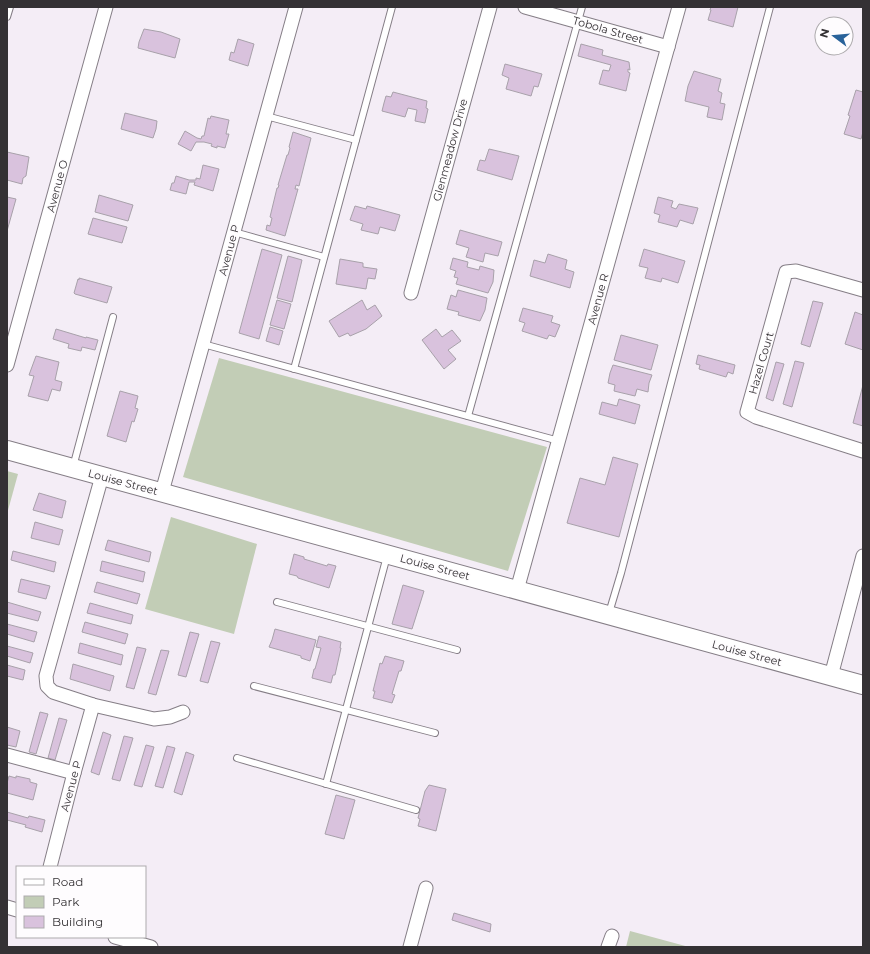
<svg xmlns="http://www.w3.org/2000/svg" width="870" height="954" viewBox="0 0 870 954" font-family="Montserrat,sans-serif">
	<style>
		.green { fill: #c2cdb6 }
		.building { fill: #d9c2dd; stroke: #a8a1aa }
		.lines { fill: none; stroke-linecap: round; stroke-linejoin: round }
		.lane-casing { stroke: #857e86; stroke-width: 8 }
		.street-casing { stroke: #857e86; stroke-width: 15 }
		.secondary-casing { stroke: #857e86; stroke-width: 20 }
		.lane { stroke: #fff; stroke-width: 6 }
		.street { stroke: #fff; stroke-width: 13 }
		.secondary { stroke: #fff; stroke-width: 18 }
		.labels { text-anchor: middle; stroke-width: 3; stroke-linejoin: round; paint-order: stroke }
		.street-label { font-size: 11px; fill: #343134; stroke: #fefcfe }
	</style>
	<rect width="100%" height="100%" fill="#f4edf6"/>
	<!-- green -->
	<g class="green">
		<path d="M219,358L547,447L508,571L183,477Z"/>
		<path d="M7,471L18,474L7,514Z"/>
		<path d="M171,517L257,544L234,634L145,609Z"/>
		<path d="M630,931L689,947H626Z"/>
	</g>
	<!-- building -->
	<g class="building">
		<path d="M711,7H738L733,27L708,20L711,10H710Z"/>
		<path d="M144,29L161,32L180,39L175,58L138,48L139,42Z"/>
		<path d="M238,39L254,44L248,66L229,60L231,52L234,53Z"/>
		<path d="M581,44L603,50L602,55L629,62L630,70L628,69V72L630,73L626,91L599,84L603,70L609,71L611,65L578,56Z"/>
		<path d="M505,64L542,74L538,87L534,86L531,96L506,89L509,78L502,75Z"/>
		<path d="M694,71L721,79L718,91L722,93L720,103L725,104L722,120L707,117L709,107L685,101L688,86Z"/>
		<path d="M856,90L863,92V132L861,139L844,134L850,116L848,115Z"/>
		<path d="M393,92L427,101L426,108L428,109L425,123L415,121L417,110L408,108L405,117L382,111L384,103L386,96L391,97Z"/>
		<path d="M125,113L157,121L156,129L153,138L121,129Z"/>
		<path d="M211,116L229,120L226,134H229L225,148L217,146V148L211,146L212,144L204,142H196L191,151L178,144L185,131L197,138L201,139L202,136H204L208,118L210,119Z"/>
		<path d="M293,132L311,138L299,186L296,185L295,189H298L285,236L266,230L267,225L270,226L272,218L270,217L277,188H278L279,185H278L287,155H288L290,148L289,147Z"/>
		<path d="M489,149L519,156L512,180L477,170L480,160L485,161Z"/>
		<path d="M7,152L29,157L26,176L23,178L22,184L7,180Z"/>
		<path d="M203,165L219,169L213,191L194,185L195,182H189L186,194L170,190L172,183H174L176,176L189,180H196V178L200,179Z"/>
		<path d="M99,195L133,205L128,221L95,212Z"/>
		<path d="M7,197L16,199L7,231Z"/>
		<path d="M658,197L673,201L671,207L676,209L679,204L698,208L693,224L680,220L677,227L658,222L660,215L654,213Z"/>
		<path d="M355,206L366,209L367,206L400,215L395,231L380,227L378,234L361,230L363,224L350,220Z"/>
		<path d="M93,218L127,227L122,243L88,234Z"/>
		<path d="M460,230L502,242L498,256L485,253L483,262L466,257L469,248L456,244Z"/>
		<path d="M262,249L282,255L259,339L239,333Z"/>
		<path d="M644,249L685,261L678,283L662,278L661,282L645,278L648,268L639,266Z"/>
		<path d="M548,254L567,260L565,269L574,272L570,288L530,276L534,260L545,263Z"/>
		<path d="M288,256L302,260L292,302L277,298Z"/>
		<path d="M453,258L468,262L467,267L479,270L480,266L494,270L493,282L488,293L456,284L458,278L454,277L456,271L450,269Z"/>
		<path d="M340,259L363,263V267L377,269L375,279L368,278L366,289L336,284Z"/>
		<path d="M79,278L112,287L107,303L75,294L74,293L78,279L79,280Z"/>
		<path d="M458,290L487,298L485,310L480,321L458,315L459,312L447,309L451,295L456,297Z"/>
		<path d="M277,300L291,304L284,329L270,325Z"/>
		<path d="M362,300L367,310L375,305L382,316L366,329L350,336L348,333L339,337L329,321Z"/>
		<path d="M813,301L823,303L810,347L801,344Z"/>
		<path d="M523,308L553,316L551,322L560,325L555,337L549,335L547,339L522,331L525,323L519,321Z"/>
		<path d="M855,312L863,315V350L845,344Z"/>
		<path d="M270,327L283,331L279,345L266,341Z"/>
		<path d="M56,329L86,338V337L98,340L95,350L82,347L81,351L68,348L69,344L53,339Z"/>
		<path d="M436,329L442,337L452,330L461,341L448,350L456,359L444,369L422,340Z"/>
		<path d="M621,335L658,345L651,370L614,360Z"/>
		<path d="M698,355L735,365L733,374L728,372L726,377L699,369L700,365L696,364Z"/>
		<path d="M36,356L59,362L55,380L62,382L60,391L52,389L48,401L28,396L34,376L29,375Z"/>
		<path d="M795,361L804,363L792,407L783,404Z"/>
		<path d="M776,362L784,364L773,401L766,398Z"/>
		<path d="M613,365L652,375L649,383L648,392L637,389L635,396L614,391L615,385L608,383L610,373Z"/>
		<path d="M863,385V426L853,423Z"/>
		<path d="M120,391L138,396L135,408L138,409L134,422L132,421L126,442L107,436Z"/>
		<path d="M619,399L640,405L635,424L599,414L602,402L617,406Z"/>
		<path d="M613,457L638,464L619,537L567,523L580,478L605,485Z"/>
		<path d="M39,493L66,501L62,518L33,510Z"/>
		<path d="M35,522L63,530L59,545L31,538Z"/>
		<path d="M108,540L151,552L149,562L105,550Z"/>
		<path d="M13,551L56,562L54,572L11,560Z"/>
		<path d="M294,554L304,557V559L327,566L328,564L336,566L329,588L298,578L297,576L289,574Z"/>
		<path d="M102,561L145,572L143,582L100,571Z"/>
		<path d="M21,579L50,586L46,599L18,592Z"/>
		<path d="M97,582L140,594L137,604L94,592Z"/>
		<path d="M403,585L424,591L412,629L392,624Z"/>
		<path d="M7,602L41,612L38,621L7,613Z"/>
		<path d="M90,603L133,615L131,624L87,613Z"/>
		<path d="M85,622L128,634L125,644L82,632Z"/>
		<path d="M7,624L37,632L34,642L7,634Z"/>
		<path d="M275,629L316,640L310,661L301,658V656L269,647L272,640Z"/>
		<path d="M190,632L199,634L186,677L178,675Z"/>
		<path d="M319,636L341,642L340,648H341L335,675H333L331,683L312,678L314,669H315L321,648L316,647Z"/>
		<path d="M211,641L220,643L208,683L200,681Z"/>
		<path d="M80,643L123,655L121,665L78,653Z"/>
		<path d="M7,646L33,653L30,663L7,656Z"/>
		<path d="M137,647L146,649L134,689L126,687Z"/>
		<path d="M161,650L169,651L156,695L148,693Z"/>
		<path d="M385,656L404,661L401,671H399L392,694L395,695L392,703L373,698L375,691H373L380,663L382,664Z"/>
		<path d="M73,664L114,676L110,691L70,679Z"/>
		<path d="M7,665L25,670L23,680L7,676Z"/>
		<path d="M40,712L48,714L36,754L29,752Z"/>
		<path d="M59,718L67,720L55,760L48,758Z"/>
		<path d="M7,727L20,731L16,747L7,745Z"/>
		<path d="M103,732L111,735L99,775L91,772Z"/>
		<path d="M124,736L133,738L120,781L112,779Z"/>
		<path d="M146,745L154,747L142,787L134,785Z"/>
		<path d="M167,746L175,748L163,788L155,786Z"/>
		<path d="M186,752L194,755L182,795L174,792Z"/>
		<path d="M9,776L16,778V776L30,779V782L37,784L33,800L7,793V783Z"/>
		<path d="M429,785L446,789L436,831L418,826L420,819L418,818L425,791Z"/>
		<path d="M336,795L355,800L344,839L325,834Z"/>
		<path d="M7,812L28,818L29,816L45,820L42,832L25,827L26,825L7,820Z"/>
		<path d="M454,913L491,924L490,932L452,920Z"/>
	</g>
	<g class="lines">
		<defs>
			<g id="lane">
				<path d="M7,17L10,7"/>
				<path d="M266,116L356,140"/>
				<path d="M234,232L324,257"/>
				<path d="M203,344L559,441"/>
				<path d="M294,369L392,7"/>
				<path d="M468,416L582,7"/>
				<path d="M73,467L113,317"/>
				<path d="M277,602L457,650"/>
				<path d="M609,613L621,573L770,7"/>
				<path d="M254,686L435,733"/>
				<path d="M237,758L416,810"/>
				<path d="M326,784L387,556"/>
			</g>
			<g id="street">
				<path d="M525,7L668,47"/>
				<path d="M863,290L796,271L786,272L747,412L756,417L863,451"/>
				<path d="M411,293L490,7"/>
				<path d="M7,365L106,7"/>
				<path d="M102,476L46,676L47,686L53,692L93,705L154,719L170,717L183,712"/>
				<path d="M162,492L296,7"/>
				<path d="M517,590L679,7"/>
				<path d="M831,676L863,556"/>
				<path d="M7,755L74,773"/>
				<path d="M50,867L74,773L93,705"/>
				<path d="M7,907L17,910"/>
				<path d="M115,937L151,947"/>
				<path d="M410,947L426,888"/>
				<path d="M608,947L612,936"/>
			</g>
			<path id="secondary" d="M7,450L863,685"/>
		</defs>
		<!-- lane casing -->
		<use href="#lane" class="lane-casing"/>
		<!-- street casing -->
		<use href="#street" class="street-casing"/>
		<!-- secondary casing -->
		<use href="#secondary" class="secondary-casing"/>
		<!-- lane -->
		<use href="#lane" class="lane"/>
		<!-- street -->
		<use href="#street" class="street"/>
		<!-- secondary -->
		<use href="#secondary" class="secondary"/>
	</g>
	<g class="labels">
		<!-- street labels -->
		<g class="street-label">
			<text transform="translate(608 30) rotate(16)" y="4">Tobola Street</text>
			<text transform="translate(450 150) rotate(-75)" y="4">Glenmeadow Drive</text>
			<text transform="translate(57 186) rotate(-75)" y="4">Avenue O</text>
			<text transform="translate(229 250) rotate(-75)" y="4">Avenue P</text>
			<text transform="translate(598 299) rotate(-75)" y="4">Avenue R</text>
			<text transform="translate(761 363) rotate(-74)" y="4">Hazel Court</text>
			<text transform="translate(123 482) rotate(15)" y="4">Louise Street</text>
			<text transform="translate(435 567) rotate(15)" y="4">Louise Street</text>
			<text transform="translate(747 653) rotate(15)" y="4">Louise Street</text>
			<text transform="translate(71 786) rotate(-75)" y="4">Avenue P</text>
		</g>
	</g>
	<!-- border -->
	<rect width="870" height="954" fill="none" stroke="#343134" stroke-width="16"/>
	<!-- legend -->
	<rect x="16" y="866" width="130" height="72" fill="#fefcfe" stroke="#adabad"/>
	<rect x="24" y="879" width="20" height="6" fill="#ffffff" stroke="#adabad"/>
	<text x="52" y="886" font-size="12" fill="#343134">Road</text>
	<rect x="24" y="896" width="20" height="12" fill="#c2cdb6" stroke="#adabad"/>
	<text x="52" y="906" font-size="12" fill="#343134">Park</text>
	<rect x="24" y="916" width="20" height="12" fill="#d9c2dd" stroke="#adabad"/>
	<text x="52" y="926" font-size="12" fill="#343134">Building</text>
	<!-- north arrow -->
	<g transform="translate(834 36) rotate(286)"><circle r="19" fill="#fefcfe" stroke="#adabad"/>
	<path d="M0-3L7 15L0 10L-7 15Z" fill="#29629a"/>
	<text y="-6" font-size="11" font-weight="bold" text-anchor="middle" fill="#343134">N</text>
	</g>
</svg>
